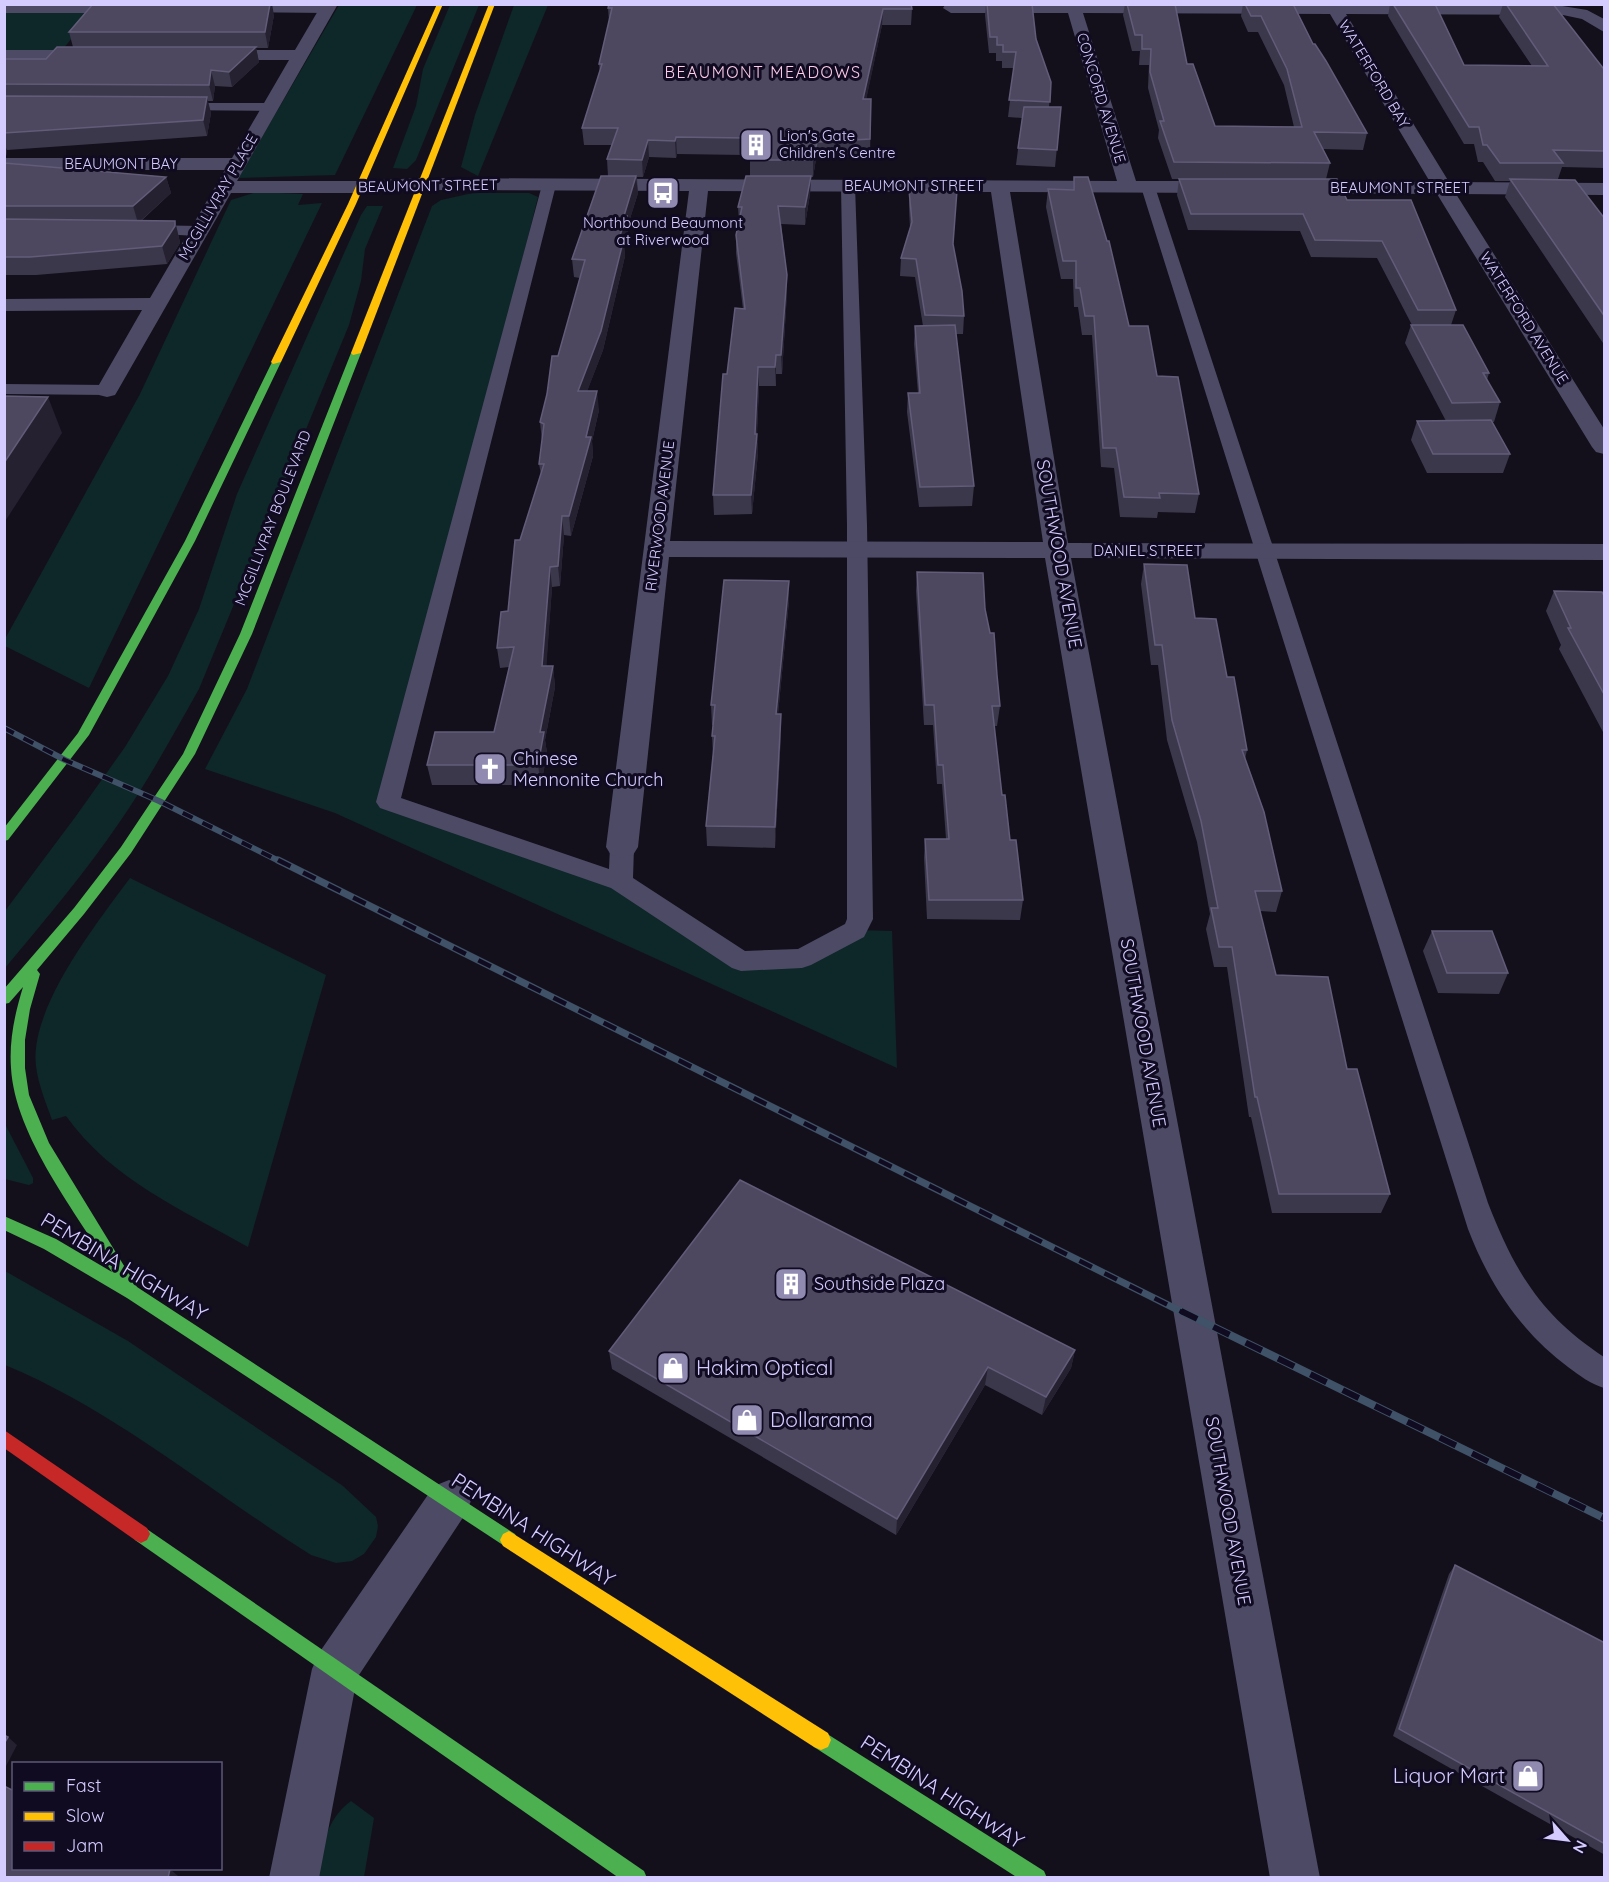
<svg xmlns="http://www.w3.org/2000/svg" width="1609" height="1882" viewBox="0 0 1609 1882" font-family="Quicksand,sans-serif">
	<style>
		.green { fill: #0e2729 }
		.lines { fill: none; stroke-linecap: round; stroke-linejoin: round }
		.lane { fill: #4d4a66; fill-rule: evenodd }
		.street { fill: #4d4a66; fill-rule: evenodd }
		.fast { fill: #4caf50; fill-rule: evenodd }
		.slow { fill: #ffc107; fill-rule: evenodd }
		.jam { fill: #c62828; fill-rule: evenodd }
		.rail-far2-casing { stroke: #405267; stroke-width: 6 }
		.rail-far1-casing { stroke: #405267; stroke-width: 7 }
		.rail-casing { stroke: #405267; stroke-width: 8 }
		.rail-far2 { stroke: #100b21; stroke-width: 4; stroke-dasharray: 11; stroke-linecap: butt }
		.rail-far1 { stroke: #100b21; stroke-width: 4.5; stroke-dasharray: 14; stroke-linecap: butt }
		.rail { stroke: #100b21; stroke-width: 6; stroke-dasharray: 18; stroke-linecap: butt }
		.wall { fill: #3c384c }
		.shaded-wall { fill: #252131 }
		.building { fill: #4d4860; stroke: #625c79; stroke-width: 1.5 }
		.labels { text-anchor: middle; stroke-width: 6; stroke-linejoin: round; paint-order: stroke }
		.far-street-label { font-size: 15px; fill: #d4cbff; stroke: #100b21 }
		.far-poi-label { font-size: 15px; fill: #d4cbff; stroke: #100b21; text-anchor: start }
		.far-neighbourhood-label { font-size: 16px; letter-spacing: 1.5px; fill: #ffcdea; stroke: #100b21 }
		.street-label { font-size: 18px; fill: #d4cbff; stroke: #100b21 }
		.poi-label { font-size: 18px; fill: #d4cbff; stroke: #100b21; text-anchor: start }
		.near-street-label { font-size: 21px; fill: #d4cbff; stroke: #100b21 }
		.near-poi-label { font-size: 21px; fill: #d4cbff; stroke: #100b21; text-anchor: start }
	</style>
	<rect width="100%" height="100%" fill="#13101c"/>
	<!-- green -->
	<g class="green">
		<path d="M339,5H417L335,175L238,178Z"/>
		<path d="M450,5H479L416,160L407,169L393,168L416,106L423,69Z"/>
		<path d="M514,5H548L478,176L461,167L475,115Z"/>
		<path d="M5,11H95L62,50H5Z"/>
		<path d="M257,192L303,194L298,205L322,203L89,688L5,646V639L140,394L231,200Z"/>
		<path d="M473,193H529L538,197L388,801L620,882L741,961L802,958L855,930L892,931L897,1068L335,813L205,769L247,689L432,206L441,200Z"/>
		<path d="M367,206H383L365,249L361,281L349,325L199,689C174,733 150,778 121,820C86,872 45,920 5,968V911L76,816L125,747L168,676L199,609L237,494L361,215Z"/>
		<path d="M130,878L326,975L248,1247C181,1209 112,1180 66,1116L52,1120C46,1103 38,1084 36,1066C29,1008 97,923 130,878Z"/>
		<path d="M5,1124L33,1178V1183L29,1185L5,1179Z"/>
		<path d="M5,1271L128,1341L343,1486L376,1517L378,1526L376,1537L364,1554L352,1561L336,1563L311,1555C209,1491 116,1411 5,1365Z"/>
		<path d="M351,1801L374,1818L364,1877L317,1878C322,1849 325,1820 351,1801Z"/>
	</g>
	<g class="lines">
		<!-- lane -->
		<g class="lane">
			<path d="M4,5H124L130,9L124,13H4Z"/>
			<path d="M239,5H327L333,9L327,13L235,12L233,9Z"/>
			<path d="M175,103H271L278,107L271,111L170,110L168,107Z"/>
			<path d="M549,181L556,185L401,798L609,869L610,847L613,841L622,839L631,841L634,847L633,878L745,951L798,949L845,924L847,919V525L841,186L843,183H853L855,186L867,525L873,919L864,937L811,965L802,968L741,971L732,968L611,888L380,808L376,802L542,185Z"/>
			<path d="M1148,183L1155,187L1488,1203C1515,1272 1541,1316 1604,1357V1388C1591,1384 1580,1376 1568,1367C1521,1332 1489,1284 1468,1229L1141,187Z"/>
			<path d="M143,225L199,226L207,231L199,236L138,233L135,230L138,227Z"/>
			<path d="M4,384L107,385L113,386L116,390L113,394L107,395L4,394Z"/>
		</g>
		<!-- street -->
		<g class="street">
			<path d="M322,4H338L237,181H359L422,178L1117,181L1068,13H951L943,8L945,5H1556L1587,10L1604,19V32L1582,19L1563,15L1346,14L1449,182L1604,183V195L1456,194L1604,429V454L1596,452L1592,447L1437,194L1297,193L1290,191L1287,187L1290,183L1297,181L1430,182L1330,14L1083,13L1136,181H1221L1228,183L1231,187L1228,191L1221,193L1010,192L1068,543L1604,544V560L1071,558L1320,1878H1270L1045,558L669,557L638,847L633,855L622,858L611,855L606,847L689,191L422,190L359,193H231L118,390L115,395L107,397L99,395L96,390L142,310L4,311V299L150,298L225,170H4V158H232L289,60H213L205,55L213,50H295ZM708,191L991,192L1043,542L670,541Z"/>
			<path d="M4,50H93L101,55L93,60H4Z"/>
			<path d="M449,1480L464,1486L471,1501L464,1516L357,1678L319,1878H269L312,1669L319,1653L434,1486Z"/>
		</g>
		<!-- fast -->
		<g class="fast">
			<path d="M356,350L361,353L252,634L195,754L131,853L84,914L37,970L40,974L30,1009L25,1040V1068L29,1095L49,1143L137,1287L515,1534L518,1540L515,1546L509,1549L127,1298L44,1249L4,1230V1216L56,1239L112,1272C77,1213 15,1137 11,1068C9,1040 15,1013 23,987L9,1003L4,1004V989L74,908L121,847L183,754L240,634L351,353Z"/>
			<path d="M273,360L281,362L195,541L89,735L8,840L4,841V828L78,733L185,541Z"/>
			<path d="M141,1525L644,1871L647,1878H619L135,1540L132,1534L135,1528Z"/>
			<path d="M821,1730L1044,1871L1047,1878H1018L814,1747L811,1740L814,1733Z"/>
		</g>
		<!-- slow -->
		<g class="slow">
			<path d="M437,4H443L356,204L281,362L273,364L271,362L348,204Z"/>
			<path d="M489,4H495L361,353L353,355L351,353Z"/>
			<path d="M509,1531L828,1733L831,1740L828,1747L821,1750L814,1747L503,1546L500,1540L503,1534Z"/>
		</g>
		<!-- jam -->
		<path class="jam" d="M4,1430L147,1528L150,1534L147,1540L141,1543L135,1540L4,1448Z"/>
		<defs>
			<path id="rail-far2" d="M4,728L65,760L159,801L281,862"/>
			<path id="rail-far1" d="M278,860L1184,1313"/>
			<path id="rail" d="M1181,1311L1604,1518"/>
		</defs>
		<!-- rail-far2 casing -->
		<use href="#rail-far2" class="rail-far2-casing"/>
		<!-- rail-far1 casing -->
		<use href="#rail-far1" class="rail-far1-casing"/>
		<!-- rail casing -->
		<use href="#rail" class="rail-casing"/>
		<!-- rail-far2 -->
		<use href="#rail-far2" class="rail-far2"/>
		<!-- rail-far1 -->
		<use href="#rail-far1" class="rail-far1"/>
		<!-- rail -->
		<use href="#rail" class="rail"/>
	</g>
	<!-- wall -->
	<g class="wall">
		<path d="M986,4H1032L1036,39L1051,82L1049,107H1061L1055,167L1016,165L1022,118L1008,117L1014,68H1002V61H996V53H989L985,15Z"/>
		<path d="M1125,4H1175L1187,64L1215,126L1294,127L1284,85L1258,32H1248L1241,16L1243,4H1293L1313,44L1367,133L1363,150L1323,149L1330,163L1326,179L1456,310L1451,325L1489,373L1487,380L1500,402L1494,422H1492L1510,454L1503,473H1427L1411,440L1417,421H1446L1405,343L1411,325H1412L1377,258L1311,257L1300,231L1188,230L1177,195L1179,179H1172L1158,138L1159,130L1148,88L1149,65H1139L1140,51H1132L1123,15Z"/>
		<path d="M1390,4H1435L1464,65L1532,66L1499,17L1503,4H1553L1603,68H1605V168L1562,167L1558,179L1605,219V346L1505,197L1510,181H1495L1483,162H1478L1474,144H1464L1388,16Z"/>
		<path d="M608,8L912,9L911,25H882L866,99H871L870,156L816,159L813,177H811L810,194L805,225L781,224L787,275V293L782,374H776V386H759L757,434L758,453L752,514L714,515L713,495L727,374L743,309L736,253V235L739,221L738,207L750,176V157H745V155L677,154L676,158L649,157L643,177H637L638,193L628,225V233L624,246L625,256L603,350L587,391L599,410L592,441L593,456L571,536L564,535L560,586L552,587L546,666H553L555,687L545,740L547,753L541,785H432L427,765L494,732L509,667L500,668L497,648L508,611L520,540L541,474L539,464L542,441L540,422L580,278L574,277L572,259L608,176L607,159L612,145H584L582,128L600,73L599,64L609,21Z"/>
		<path d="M274,15L268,48H256L259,62L232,87L215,86L213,101H207L211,113L207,136L7,150L6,156L4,157V59H46L73,47L69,32Z"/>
		<path d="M4,163L166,177L171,193L141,221H175L179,238L180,243L167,264L36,275H4Z"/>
		<path d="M1074,177L1129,326L1157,376L1199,494L1195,513L1158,512L1157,518L1120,517L1114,468L1101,467L1092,335H1082L1078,307H1074L1073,279H1061L1046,207L1048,189L1073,190Z"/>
		<path d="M909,190L953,244L964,316L963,334H956L974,486L972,506L919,507L907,412L908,393H918L914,344L915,326H923L915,277L900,276L901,258L910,228L909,208Z"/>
		<path d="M1144,564L1195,618L1227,677L1247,750L1245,759L1282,891L1276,912L1260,911L1276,975L1347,1069L1390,1194L1381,1213H1272L1251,1117H1249L1227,967H1214L1206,929L1210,914L1197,842L1167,740L1158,665H1151L1141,584Z"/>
		<path d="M917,572L985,609L1000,706L997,726H994L1002,795L1010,840L1023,900L1020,920L927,919L924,858L925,839H946L942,784H937L933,725H924L916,591Z"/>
		<path d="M1554,591L1605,597V732H1603L1559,649L1561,645L1546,611Z"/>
		<path d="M789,601L778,714L781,734L775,848L707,846L706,826L713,755L712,736L713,725H712L711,705Z"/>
		<path d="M1432,931L1508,973L1499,994L1438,993L1423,951Z"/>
		<path d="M1075,1350L1071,1368L1042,1415L985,1385L896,1535L612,1369L609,1351Z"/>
		<path d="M1455,1565L1605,1643V1855L1393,1736L1449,1574Z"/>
	</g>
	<!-- shaded-wall -->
	<g class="shaded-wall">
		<path d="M270,4H272L274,15L268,48L265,32Z"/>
		<path d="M883,9L882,25L863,115V99Z"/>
		<path d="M256,47L259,62L232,87L229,72Z"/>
		<path d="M211,70L215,86L213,101L209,85Z"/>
		<path d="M207,97L211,113L207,136L203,120Z"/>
		<path d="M676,137L677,154L676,158L675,141Z"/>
		<path d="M648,140L649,157L643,177L642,160Z"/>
		<path d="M817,142L816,159L813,177V160Z"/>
		<path d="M4,144L7,150L6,156L4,157Z"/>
		<path d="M636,176L638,193L628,225V233L624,246L625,256L603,350L580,410L578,391L619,238L624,216Z"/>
		<path d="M811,176L810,194L805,225V207Z"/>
		<path d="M166,177L171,193L138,223L133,206Z"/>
		<path d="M175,221L179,238L180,243L167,264L162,246Z"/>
		<path d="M787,275V293L782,374L781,355Z"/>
		<path d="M776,355V386L775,367Z"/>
		<path d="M758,367L759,386L756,450L757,434L758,453L752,514L751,495Z"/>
		<path d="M597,391L599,410L592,441L593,456L571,536L569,516Z"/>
		<path d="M48,397L62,433L4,523V463Z"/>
		<path d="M562,516L564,535L560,586L558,566Z"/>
		<path d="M550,567L552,587L545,687L542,666Z"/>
		<path d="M789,581V601L776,734V714Z"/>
		<path d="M553,666L555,687L545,740L547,753L541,785L538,765L540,732Z"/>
		<path d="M781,714V734L775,848V827Z"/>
		<path d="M1075,1350L1071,1368L1042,1415L1046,1397Z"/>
		<path d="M988,1367L985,1385L896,1535L897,1519Z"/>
		<path d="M8,1737L17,1745L4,1770V1744Z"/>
		<path d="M170,1869L178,1876L177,1878H168Z"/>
	</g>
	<!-- building -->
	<g class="building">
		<path d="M93,4H270L265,32H69Z"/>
		<path d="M609,4H911L912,9H883L863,99H871L870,139L817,142L813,160H749L754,140H745V138L676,137L675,141L648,140L642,160L607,159L618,128H582L602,64H599L612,8H608Z"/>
		<path d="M987,4H1032L1036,39L1051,82L1050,102L1009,100L1016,52H1003V45H997V37H990Z"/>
		<path d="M1127,4H1175L1187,64H1193L1215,126L1302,127L1287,69L1261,16H1251L1245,4H1293L1313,44H1315L1326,61L1367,133L1314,132L1330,163L1174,162L1160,121H1164L1150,72L1151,49H1142V35H1135Z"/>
		<path d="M1393,4H1435L1464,65L1548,66L1506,4H1553L1603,68H1605V151L1553,150L1563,163H1500L1487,145H1483L1479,127H1469Z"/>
		<path d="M57,47H256L229,72L211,70L209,85L4,84V59H46Z"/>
		<path d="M4,96L207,97L203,120L4,133Z"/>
		<path d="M1024,107H1061L1057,150L1018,148Z"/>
		<path d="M4,163L166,177L133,206H4Z"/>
		<path d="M601,176H636L624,216H627L619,238H624L601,331L578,391H597L586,437H591L569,516H562L558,566L550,567L542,666H553L540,732H544L538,765H427L435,732H494L514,647L497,648L501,612L508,611L515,540H520L544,464H539L544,424L540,422L547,394L552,356H558L585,260L572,259Z"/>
		<path d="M746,176H811L805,207L778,206L787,275L781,355H776L775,367H758L755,434H757L751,495H713L723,374H727L735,308L745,309L736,235L742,207H738Z"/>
		<path d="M1074,177H1088L1107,241H1109L1129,326H1148L1157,376L1178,377L1199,494L1159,493L1160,498L1124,497L1116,448H1103L1094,316H1085L1080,288H1076V261H1063L1048,189L1074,190Z"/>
		<path d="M1179,179H1337L1347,200H1411L1456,310H1418L1382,241L1315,240L1303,214H1191Z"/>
		<path d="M1510,179L1575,180L1605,219V317Z"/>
		<path d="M909,190H957L953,244L962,291L964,316L925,315L916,259L901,258L912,222Z"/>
		<path d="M4,219L175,221V226L162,246L30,257H4Z"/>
		<path d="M955,325L974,486L920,487L908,393H920L915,326Z"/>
		<path d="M1411,325H1463L1489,373H1483L1500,402L1452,403Z"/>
		<path d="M4,396L48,397L4,463Z"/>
		<path d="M1491,420L1510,454H1433L1417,421Z"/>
		<path d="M1144,564L1187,565L1195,618L1216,619L1227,677H1234L1247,750H1242L1264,812L1282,891H1255L1276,975L1328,977L1347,1069H1357L1390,1194H1279L1257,1097H1255L1232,947H1219L1211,908H1218L1201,821L1172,720L1162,645H1155Z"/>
		<path d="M917,572L983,573L985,609L990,633H994L997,675L1000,706H992L1002,795H1005L1010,840H1016L1023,900H929L925,839H949L943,765H938L934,705H925Z"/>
		<path d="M724,580L789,581L776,714H781L775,827L706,826L715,736H712L715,705H711Z"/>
		<path d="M1554,591L1602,592L1605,597V696L1568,628H1571Z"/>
		<path d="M1432,931H1492L1508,973H1447Z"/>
		<path d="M740,1180L1075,1350L1046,1397L988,1367L897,1519L609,1351Z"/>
		<path d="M1455,1565L1605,1643V1844L1399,1729Z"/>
		<path d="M4,1735L8,1737L4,1744Z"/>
		<path d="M4,1786L14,1791V1869H170L168,1878H4Z"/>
	</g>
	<!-- icons -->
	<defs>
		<symbol id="building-square" viewBox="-11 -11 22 22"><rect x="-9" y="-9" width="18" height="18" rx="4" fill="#908ab0" stroke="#100b21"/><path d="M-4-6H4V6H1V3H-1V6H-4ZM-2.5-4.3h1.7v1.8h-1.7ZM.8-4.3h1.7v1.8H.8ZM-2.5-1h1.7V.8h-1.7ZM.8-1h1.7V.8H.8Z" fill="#fff"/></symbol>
		<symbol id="bus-square" viewBox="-11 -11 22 22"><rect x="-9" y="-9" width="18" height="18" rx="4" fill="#908ab0" stroke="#100b21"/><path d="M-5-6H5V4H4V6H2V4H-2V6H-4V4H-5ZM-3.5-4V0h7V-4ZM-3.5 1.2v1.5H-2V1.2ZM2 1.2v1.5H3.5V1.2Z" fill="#fff"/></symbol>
		<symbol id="church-square" viewBox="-11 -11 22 22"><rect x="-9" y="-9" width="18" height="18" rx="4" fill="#908ab0" stroke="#100b21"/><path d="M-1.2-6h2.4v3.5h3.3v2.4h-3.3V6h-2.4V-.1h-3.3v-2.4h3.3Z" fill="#fff"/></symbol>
		<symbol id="shop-square" viewBox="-11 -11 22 22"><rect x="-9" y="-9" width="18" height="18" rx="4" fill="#908ab0" stroke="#100b21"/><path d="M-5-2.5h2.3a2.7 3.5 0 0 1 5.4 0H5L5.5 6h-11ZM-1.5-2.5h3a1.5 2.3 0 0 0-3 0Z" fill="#fff"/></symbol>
	</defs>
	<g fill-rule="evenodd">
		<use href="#building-square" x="737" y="126" width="38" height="38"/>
		<use href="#bus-square" x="644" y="174" width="38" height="38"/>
		<use href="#church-square" x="471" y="750" width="38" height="38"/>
		<use href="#building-square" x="772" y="1265" width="38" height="38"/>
		<use href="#shop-square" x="654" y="1349" width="38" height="38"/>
		<use href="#shop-square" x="728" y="1401" width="38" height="38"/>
		<use href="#shop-square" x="1509" y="1757" width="38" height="38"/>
	</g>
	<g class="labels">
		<!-- far-street labels -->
		<g class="far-street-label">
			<text transform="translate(1374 74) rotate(59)" y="5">WATERFORD BAY</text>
			<text transform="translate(1101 98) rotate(73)" y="5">CONCORD AVENUE</text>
			<text x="121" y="169">BEAUMONT BAY</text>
			<text transform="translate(428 186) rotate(-1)" y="5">BEAUMONT STREET</text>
			<text x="914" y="191">BEAUMONT STREET</text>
			<text x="1400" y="193">BEAUMONT STREET</text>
			<text transform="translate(218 197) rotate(-60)" y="5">MCGILLIVRAY PLACE</text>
			<text transform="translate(1524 318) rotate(58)" y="5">WATERFORD AVENUE</text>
			<text transform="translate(660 516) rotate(-83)" y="5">RIVERWOOD AVENUE</text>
			<text transform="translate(273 518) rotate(-69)" y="5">MCGILLIVRAY BOULEVARD</text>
			<text x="1148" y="556">DANIEL STREET</text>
		</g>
		<!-- far-poi labels -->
		<g class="far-poi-label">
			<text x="779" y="141">Lion's Gate<tspan x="779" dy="17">Children's Centre</tspan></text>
			<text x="663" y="228" text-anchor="middle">Northbound Beaumont<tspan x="663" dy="17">at Riverwood</tspan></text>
		</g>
		<!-- far-neighbourhood labels -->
		<g class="far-neighbourhood-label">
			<text x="763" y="78">BEAUMONT MEADOWS</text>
		</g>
		<!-- street labels -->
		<g class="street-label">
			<text transform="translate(1059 554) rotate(80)" y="6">SOUTHWOOD AVENUE</text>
			<text transform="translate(1143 1033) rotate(80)" y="6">SOUTHWOOD AVENUE</text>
			<text transform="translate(1228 1511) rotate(80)" y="6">SOUTHWOOD AVENUE</text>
		</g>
		<!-- poi labels -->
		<g class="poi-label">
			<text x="513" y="765">Chinese<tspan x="513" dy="21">Mennonite Church</tspan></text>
			<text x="814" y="1290">Southside Plaza</text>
		</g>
		<!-- near-street labels -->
		<g class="near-street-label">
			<text transform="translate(124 1267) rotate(31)" y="7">PEMBINA HIGHWAY</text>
			<text transform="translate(533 1530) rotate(33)" y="7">PEMBINA HIGHWAY</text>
			<text transform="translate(942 1792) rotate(33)" y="7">PEMBINA HIGHWAY</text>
		</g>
		<!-- near-poi labels -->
		<g class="near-poi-label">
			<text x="696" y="1375">Hakim Optical</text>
			<text x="770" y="1427">Dollarama</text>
			<text x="1505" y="1783" text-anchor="end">Liquor Mart</text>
		</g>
	</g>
	<!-- border -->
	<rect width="1609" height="1882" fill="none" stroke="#d4cbff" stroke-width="12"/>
	<!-- legend -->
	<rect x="12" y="1762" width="210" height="108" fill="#100b21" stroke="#5e587a" stroke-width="1.5"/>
	<rect x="24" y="1782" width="30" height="9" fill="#4caf50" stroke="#5e587a" stroke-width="1.5"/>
	<text x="66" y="1792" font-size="18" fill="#d4cbff">Fast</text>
	<rect x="24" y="1812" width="30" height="9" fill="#ffc107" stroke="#5e587a" stroke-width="1.5"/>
	<text x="66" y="1822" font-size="18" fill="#d4cbff">Slow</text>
	<rect x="24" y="1842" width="30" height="9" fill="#c62828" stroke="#5e587a" stroke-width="1.5"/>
	<text x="66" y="1852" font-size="18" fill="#d4cbff">Jam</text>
	<!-- north arrow -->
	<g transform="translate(1567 1840) rotate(118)" stroke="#100b21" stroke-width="4.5" paint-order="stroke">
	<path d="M0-4.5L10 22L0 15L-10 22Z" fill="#d4cbff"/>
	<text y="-9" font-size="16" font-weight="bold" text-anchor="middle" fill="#d4cbff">N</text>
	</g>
</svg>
